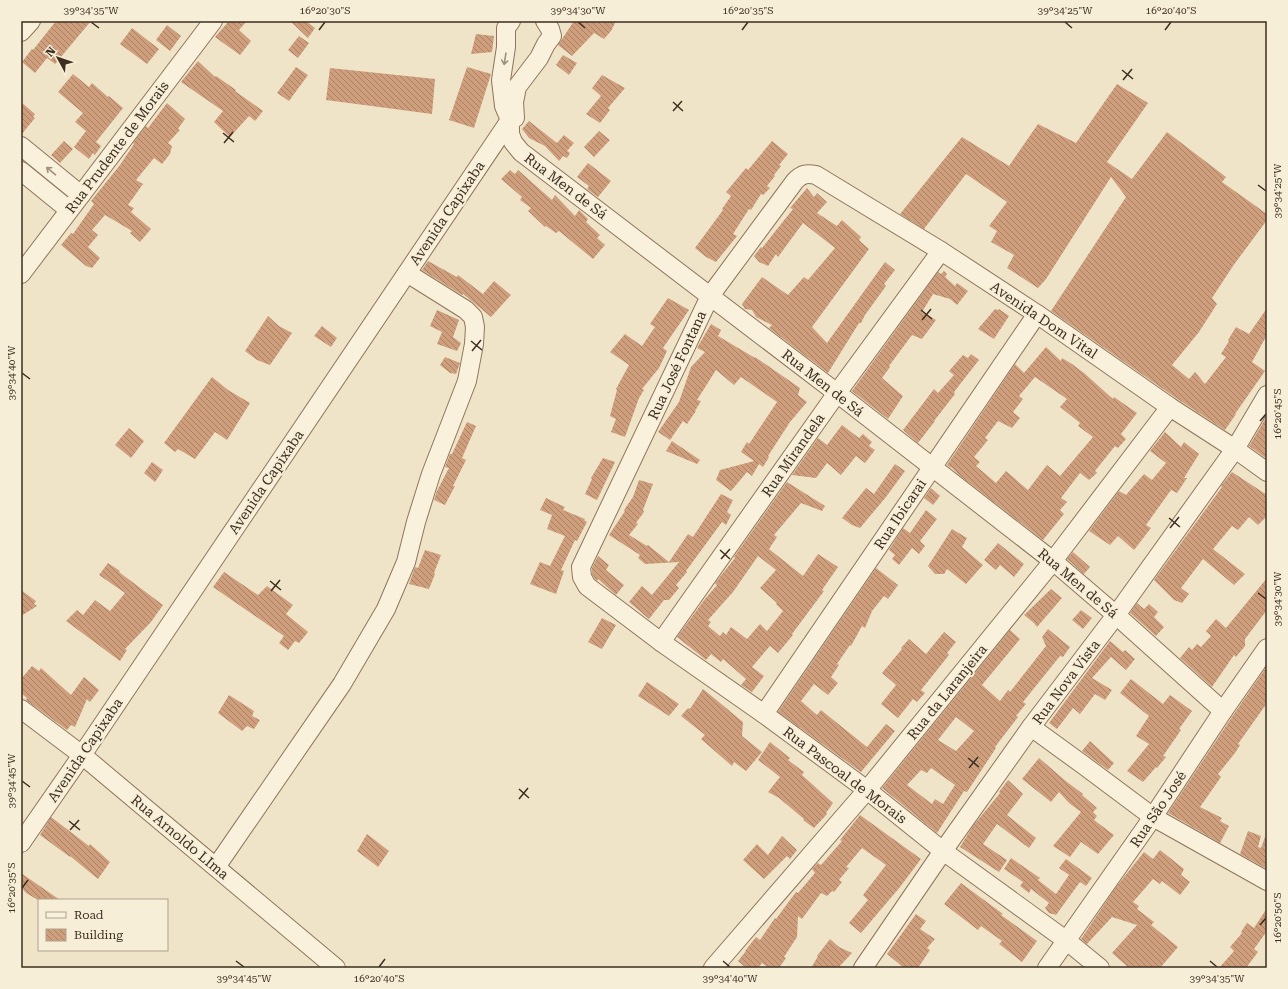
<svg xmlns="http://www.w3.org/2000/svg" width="1288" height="989" viewBox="0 0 1288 989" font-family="'Roboto Serif',serif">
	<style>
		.building { fill: url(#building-back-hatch); fill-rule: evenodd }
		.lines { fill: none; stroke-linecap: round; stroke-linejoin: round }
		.minor-casing { stroke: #8d765c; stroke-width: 20 }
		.minor { stroke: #faf1dc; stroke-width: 18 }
		.oneway { stroke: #9c907e }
		.ticks { fill: none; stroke: #3d2e20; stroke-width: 1.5 }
		.labels { text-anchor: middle; stroke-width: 4; stroke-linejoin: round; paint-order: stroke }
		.street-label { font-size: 14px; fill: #3d2e20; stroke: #f7eed8 }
		.neatline { fill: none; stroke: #3d2e20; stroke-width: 1.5 }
		.ticks-label { font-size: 10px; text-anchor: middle; fill: #3d2e20 }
	</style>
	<defs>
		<pattern id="building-back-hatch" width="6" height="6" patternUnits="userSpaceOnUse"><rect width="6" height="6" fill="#cf9f7d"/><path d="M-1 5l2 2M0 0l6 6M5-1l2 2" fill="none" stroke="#a98266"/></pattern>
	</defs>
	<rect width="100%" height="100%" fill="#f0e4c8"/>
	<!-- building -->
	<g class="building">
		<path d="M56,21H91L55,64L47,58L35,73L22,62L32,49L33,50Z"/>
		<path d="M229,21H247L239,30L251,41L240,55L215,37Z"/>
		<path d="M290,21H306L315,28L308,38Z"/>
		<path d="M574,21H616L611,31L604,39L594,33L572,56L558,45Z"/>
		<path d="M167,25L181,36L170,51L156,40Z"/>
		<path d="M132,28L159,49L147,64L120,44Z"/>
		<path d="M476,34L494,36L492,52L471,54Z"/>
		<path d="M299,36L309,43L298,58L288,50Z"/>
		<path d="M563,55L577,63L569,75L556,65Z"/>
		<path d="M198,61L215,77L216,76L236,90L235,91L263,111L255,121L249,116L230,137L214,122L223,111L181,82Z"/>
		<path d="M296,67L308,75L289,101L277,93Z"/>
		<path d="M467,67L491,74L474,128L449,120Z"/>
		<path d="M330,68L435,79L432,114L326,100Z"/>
		<path d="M73,74L89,87L92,83L108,97L109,96L123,108L96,142L101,146L95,155L93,153L89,159L74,147L86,131L75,122L83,113L58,92Z"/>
		<path d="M602,75L625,88L608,108L610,110L600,123L586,114L601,96L592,88Z"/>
		<path d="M1117,84L1148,103L1107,162L1132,179L1167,132L1226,177L1222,182L1267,214V220L1233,266L1212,298L1217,304L1199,332L1172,365L1189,379L1195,372L1205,384L1226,357L1221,354L1229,341L1228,340L1236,327L1249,334L1267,308V335L1252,362L1265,371L1235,414H1236L1225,430L1176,398L1051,311L1126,197L1111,177L1046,279L1038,288L1007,268L1014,255L991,242L997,231L989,226L1007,202L966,174L924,229L900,214L962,137L1009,166L1038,124L1076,143Z"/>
		<path d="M21,102L35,114L33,117L35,118L21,135Z"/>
		<path d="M167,103L185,119L178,129L180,130L168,143L172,146L170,154L162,164L154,158L136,180L143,184L128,205L134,208L131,212L151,229L140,242L130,233L132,231L105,215L92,230L98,235L88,247L100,258L92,268L86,266L61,245L71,233L73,234L94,204L91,201L120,165L134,144L133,143L146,126L148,128Z"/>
		<path d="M529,121L557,143L564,135L574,143L567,151L570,153L567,158L563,156L559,161L545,146L529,138L522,129Z"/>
		<path d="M599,131L610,140L594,157L584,147Z"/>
		<path d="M64,141L73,149L60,163L51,155Z"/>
		<path d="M772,141L788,154L779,165L781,166L774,175L775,176L767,186L770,188L763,195L761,194L751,210L749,209L733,234L737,236L716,262L706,257L695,248L723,210L722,209L731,196L726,192L746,168L748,170Z"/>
		<path d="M588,163L611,181L598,197L587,189L589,186L577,177Z"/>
		<path d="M510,170L515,174L518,170L552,200L555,195L575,216L579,210L588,219L586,222L600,235L597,238L605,245L593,259L559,231L556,233L546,226L545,227L528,211L531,208L520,200L522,197L501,179Z"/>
		<path d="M807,188L814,197L817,193L827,202L817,213L837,226L842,220L861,237L859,240L869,249L812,327L827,343L885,262L895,270L884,284L886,286L865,315L861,323H859L828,373L769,328L772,325L756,317L752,310L745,309L742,304L762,277L788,295L804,277L808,280L835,248L803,223L778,257L776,254L768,266L759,262L754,256L761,247L762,248L793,209L790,208Z"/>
		<path d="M428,261L457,277L458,275L483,294L494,281L511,295L491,317L463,294L462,295L422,270Z"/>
		<path d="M944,271L947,274L945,277L955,286L957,283L968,291L957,305L950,299L933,294L922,312L936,320L922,339L912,335L889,366L890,367L882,378L903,396L888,419L852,391L938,272L941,274Z"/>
		<path d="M668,298L689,310L663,348L667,351L659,368L642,389L644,390L639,398L625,437L611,432L616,419L610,416L617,390L616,389L629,365L610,352L625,334L642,346L655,327L650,324Z"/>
		<path d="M995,309L998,310L999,309L1009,316L994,339L978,329Z"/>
		<path d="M437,310L459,320L453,337L461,343L457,351L437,344L442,332L430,326Z"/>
		<path d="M268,316L279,326L292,333L270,365L257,360L245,351Z"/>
		<path d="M711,324L721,330L718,336L755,358V357L800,388L798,395L807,402L790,422L768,456L769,457L763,467L759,464L752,476L747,472L731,491L716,480L720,470L754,461L741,452L747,442L749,444L777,402L741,377L734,385L716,370L697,400L701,401L695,411H696L687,424L683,421L670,440L658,432L679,402L691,367L705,352L697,348Z"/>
		<path d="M322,326L337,338L331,347L314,336Z"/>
		<path d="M1046,347L1061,361L1062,358L1072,364L1084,373L1113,399L1114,397L1137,413L1121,434L1126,439L1118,448L1115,446L1095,471L1097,473L1089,480L1080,473L1061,498L1067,502L1060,510L1064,514L1043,540L959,475L951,467V468L947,465L1015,364L1024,373ZM1035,377L1067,399L1060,407L1080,423L1078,426L1093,437L1060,476L1047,465L1028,490L1006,471L996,483L976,466L980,462L974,457L988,440L985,438L998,421L1012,428L1020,418L1013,412L1023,399L1019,396Z"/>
		<path d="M971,354L979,360L954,392L955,394L934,421H935L918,443L903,430L934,389L938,393L954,375L949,371L963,355L968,358Z"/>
		<path d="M445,357L460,363L456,374L450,373L440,365Z"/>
		<path d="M212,377L228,390L250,403L227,440L215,432L195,459L178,449L175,452L164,443Z"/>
		<path d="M1267,416V459L1249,446Z"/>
		<path d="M467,422L476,426L462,458L466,460L453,486H455L445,505L434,500L437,491L449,468L445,467L450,454H452Z"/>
		<path d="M842,425L859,438L863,434L872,442L869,446L875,450L865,463L856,456L841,475L827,463L816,478L792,475L818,438L827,445Z"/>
		<path d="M129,428L144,441L131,458L115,445Z"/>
		<path d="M1165,432L1181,447L1184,442L1199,454L1184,478H1187L1177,493L1171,490L1146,525L1151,528L1134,550L1118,536L1110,545L1089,531L1119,491L1126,495L1144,474L1152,480L1166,463L1150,451Z"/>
		<path d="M672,441L700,460L697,464L666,451Z"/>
		<path d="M603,458L615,462L597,500L585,494L592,479L591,478Z"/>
		<path d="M152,462L163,470L155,482L144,473Z"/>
		<path d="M895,464L905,471L886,497L860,528L852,525L842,518L866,488L874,494Z"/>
		<path d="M1232,472L1267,495V516L1258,525L1249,517L1238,530L1232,526L1213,549L1245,574L1234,585L1203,559L1181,588L1189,594L1182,603L1174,600L1154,580L1222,487L1221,486Z"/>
		<path d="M639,480L653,484L643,510L644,512L636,523L638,524L629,535L647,546L648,545L669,562L688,534L693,537L721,494L733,500L727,512L731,515L726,525L722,522L686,571L687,572L676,585L679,588L669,600H664L649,619L629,602L642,586L652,595L679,562L645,564L638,558L640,555L609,535L625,511L624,510L633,497Z"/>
		<path d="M787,482L825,506L822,511L801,503L774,535L777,537L769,549L803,576L818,554L838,567L822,590L824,591L792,634L793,635L778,653L770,646L752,667L764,676L752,692L741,685L746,679L723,659L721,662L711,654L706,660L677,637L705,599L717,585L715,583L735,558L734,557ZM758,556L776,570L760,588L777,603L776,604L783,611L767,631L760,624L747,639L731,627L726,635L723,632L720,636L708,626L711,622L708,620L733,592Z"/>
		<path d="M931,488L940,496L933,505L924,498Z"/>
		<path d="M546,498L565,507L563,510L585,519L584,520L587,522L577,541L575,540L561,570L564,571L556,594L530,584L540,562L550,566L565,536L547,529L552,515L540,510Z"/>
		<path d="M926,510L937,519L920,541L925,546L919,554L912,548L899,565L892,559L895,555L889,550L903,528L910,533Z"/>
		<path d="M952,529L967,538L962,547L983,565L966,584L947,569L944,574H935L928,566Z"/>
		<path d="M998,543L1024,564L1014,577L1000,565L996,570L984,560Z"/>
		<path d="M425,550L441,555L434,573L435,574L429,589L409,584L415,567L418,568Z"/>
		<path d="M1073,552L1090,567L1084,574L1067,559Z"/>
		<path d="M598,556L609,565L606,570L624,585L616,595L598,579L597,581L595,579L592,574V568Z"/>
		<path d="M108,563L120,571L119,572L163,605L151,622L125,649L127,650L120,661L66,621L77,610L83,615L95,600L110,611L125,593L99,575Z"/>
		<path d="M876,568L898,585L888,599L884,596L872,611L865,628L862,626L851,646L850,645L837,664L839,665L831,677L838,683L828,695L814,684L801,701L817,715L821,710L867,747L886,724L895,731L861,772L778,712Z"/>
		<path d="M224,572L258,595L267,586L293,605L286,614L308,632L299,643L295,641L288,650L279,643L284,636L213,587Z"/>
		<path d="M1267,578V610L1245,639V646L1236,657L1234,655L1212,687L1180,658L1189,647L1192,650L1197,644L1201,647L1211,636L1206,631L1216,619L1226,628Z"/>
		<path d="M1051,589L1062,598L1037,627L1034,623L1024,615Z"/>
		<path d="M21,590L36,601L34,604L37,606L21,616Z"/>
		<path d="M1137,603L1144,609L1149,604L1158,612L1154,617L1164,627L1156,636L1130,613Z"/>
		<path d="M1081,610L1092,618L1083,629L1072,620Z"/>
		<path d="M602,618L616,625L602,649L588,642Z"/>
		<path d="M1048,629L1070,647L1063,657L1060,656L1023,702L1026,704L1016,716L1018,717L995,747L996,748L967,792L964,791L937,833L882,788L1010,630L1020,639L982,685L1000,701L1008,690L1010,692L1046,646L1042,637ZM956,717L974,731L956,751L938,740ZM931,768L955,785L943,804L935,799L932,804L907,785L921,770L927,773Z"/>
		<path d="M944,632L956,642L947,653L949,655L921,690L925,693L917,702L913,699L898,718L881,704L896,685L882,673L902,649L901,648L909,639L926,654Z"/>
		<path d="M1110,641L1123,652L1125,650L1135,659L1126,670L1111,657L1092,678L1112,690L1105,700L1095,694L1080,714L1073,708L1057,729L1049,723Z"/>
		<path d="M32,666L39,671L41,668L71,695L84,677L99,690L90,702L87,699L75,727L71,725L67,730L26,700L27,698L21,693V679Z"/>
		<path d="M1267,666V703L1238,744L1240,745L1235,753L1218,774L1221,777L1200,807L1222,818L1220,821L1229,826L1220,843L1168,813L1232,717Z"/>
		<path d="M1131,679L1163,704L1170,695L1192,711L1179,729L1181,730L1163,756L1166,757L1157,768L1156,767L1143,782L1127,771L1149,744L1136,736L1149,716L1120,693Z"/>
		<path d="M647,682L679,704L669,716L638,696Z"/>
		<path d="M703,689L743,722L742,736L762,752L746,771L734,762L732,766L701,739L705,735L681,716L688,708L690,709Z"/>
		<path d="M229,695L254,711L252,716L260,720L254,729L247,726L242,731L218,713Z"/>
		<path d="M1090,741L1114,763L1108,770L1082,751Z"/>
		<path d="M770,742L790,758L788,760L804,772L802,775L833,803L826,813L827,814L814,828L803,820L804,819L779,798L768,792L780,777L758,760Z"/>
		<path d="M1039,758L1067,782L1083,794L1082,795L1097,808L1093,812L1097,816L1094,820L1114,835L1098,854L1081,842L1070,857L1053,846L1081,812L1069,803L1059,792L1051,802L1022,779Z"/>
		<path d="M1008,780L1023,794L1007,815L1036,838L1029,848L997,824L983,844L1007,860L999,872L960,847L973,826L1000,793L999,792Z"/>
		<path d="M860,815L921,859L900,887L861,933L849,923L868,900L863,895L886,865L862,848L846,867L849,868L839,880L842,882L834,892L832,891L827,896L821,893L802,919L798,916L797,937L784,957L786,958L779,968H769L762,963L758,968H746L738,961L746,951H745L756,937L760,940L775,918L776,919L796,892L798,893L815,873L812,869L818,863L821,865L842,841L840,840Z"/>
		<path d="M51,817L89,846L90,844L110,862L98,879L70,856V857L40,835Z"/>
		<path d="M1248,831L1261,836L1258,847L1261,848L1265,837H1267V869L1240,854Z"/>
		<path d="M367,834L389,851L378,867L357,851Z"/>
		<path d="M782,836L797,850L790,859L787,856L764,879L743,860L757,844L768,855Z"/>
		<path d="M1160,850L1184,869L1181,875L1190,882L1180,895L1162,881L1160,884L1153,879L1133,902L1139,906L1137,909L1154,922L1151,925L1178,947L1160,968H1129L1112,953L1137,925L1112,917L1087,944L1081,939L1116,887L1144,852L1153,859Z"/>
		<path d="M1011,858L1040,878L1038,880L1056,894L1069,875L1059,868L1066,859L1092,878L1086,886L1080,882L1056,915L1049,913L1045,908L1049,903L1031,889L1029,893L1020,886L1023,882L1004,869Z"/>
		<path d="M21,873L60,900H38L26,893L21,887Z"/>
		<path d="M961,883L1003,914L1001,915L1037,941L1022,962L999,944L1002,941L981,926L978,930L944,904Z"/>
		<path d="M1267,908V931L1254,949L1258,952L1246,968H1219L1234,951L1230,947L1242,933L1241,932L1247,923L1254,928Z"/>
		<path d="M916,914L926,921L920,929L935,939L927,948L930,950L918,968H904L887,954Z"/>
		<path d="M830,939L839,947L852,953L838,968H811L818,956H817Z"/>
	</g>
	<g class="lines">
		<defs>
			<g id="minor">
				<path d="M511,21L506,28V47L501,80L504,106L510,120V134L513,142L521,152L837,393L1053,561L1116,615L1223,711"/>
				<path d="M21,32L31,21"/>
				<path d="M515,118L514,102L517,87L539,58L546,44L552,36L550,29L545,21"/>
				<path d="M21,146L81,195"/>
				<path d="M21,171L69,210"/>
				<path d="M21,274L213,21"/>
				<path d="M661,642L837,393L941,251"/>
				<path d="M21,709L82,755L336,968"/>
				<path d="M764,714L1037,314"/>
				<path d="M1031,727L1082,764L1153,817L1267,881"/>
				<path d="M21,843L82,755L510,120"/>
				<path d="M216,867L342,684L386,609L406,562L416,522L431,474L467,381L474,344L475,327L473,317L466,310L407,273"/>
				<path d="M713,968L867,790L1053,561L1170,407"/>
				<path d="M863,968L943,851L1031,727L1116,615L1235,449L1267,395"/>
				<path d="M1047,968L1153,817L1223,711L1267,648"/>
				<path d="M1100,968L1067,941L943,851L867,790L764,714L661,642L587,586L582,577L581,567L710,296L795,181C802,174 806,173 816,175L941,251L1037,314L1170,407L1235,449L1267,472"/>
			</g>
		</defs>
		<!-- minor casing -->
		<use href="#minor" class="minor-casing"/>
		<!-- minor -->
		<use href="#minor" class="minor"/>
	</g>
	<!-- one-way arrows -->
	<defs><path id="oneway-shaft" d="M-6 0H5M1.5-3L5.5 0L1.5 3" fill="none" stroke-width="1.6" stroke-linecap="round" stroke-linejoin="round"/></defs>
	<g class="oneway">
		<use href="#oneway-shaft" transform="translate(505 59) rotate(99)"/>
		<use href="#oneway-shaft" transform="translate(51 171) rotate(-140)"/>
	</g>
	<!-- ticks -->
	<path class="ticks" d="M91,22L99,28M578,22L585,28M1065,22L1072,28M319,30L325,22M742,30L748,22M1165,30L1171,22M1122,70L1133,79M1123,80L1132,69M673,102L683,111M673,111L682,101M223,133L234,142M224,143L233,132M1258,185L1266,191M921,310L932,319M922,320L931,309M471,341L482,350M472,351L481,340M22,373L30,379M1260,421L1266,414M1169,518L1180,527M1170,528L1179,517M720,550L730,559M721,559L730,549M270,581L281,590M271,591L280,580M1258,593L1266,599M968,758L979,767M969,768L978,757M22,781L30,787M519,789L529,798M519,799L528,788M69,821L80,830M70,830L79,820M22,888L28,880M1260,925L1266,918M236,961L244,967M723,961L730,967M1210,961L1217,967M379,967L385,959"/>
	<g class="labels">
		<!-- street labels -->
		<g class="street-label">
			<text transform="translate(117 147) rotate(-53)" y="5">Rua Prudente de Morais</text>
			<text transform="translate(566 186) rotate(37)" y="5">Rua Men de Sá</text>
			<text transform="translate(447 213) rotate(-56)" y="5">Avenida Capixaba</text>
			<text transform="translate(1044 320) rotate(34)" y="5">Avenida Dom Vital</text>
			<text transform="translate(677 365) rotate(-65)" y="5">Rua José Fontana</text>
			<text transform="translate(823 383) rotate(38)" y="5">Rua Men de Sá</text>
			<text transform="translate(793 455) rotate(-55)" y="5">Rua Mirandela</text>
			<text transform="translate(266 482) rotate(-56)" y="5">Avenida Capixaba</text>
			<text transform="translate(900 514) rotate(-56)" y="5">Rua Ibicarai</text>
			<text transform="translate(1078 583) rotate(40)" y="5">Rua Men de Sá</text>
			<text transform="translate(1066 682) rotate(-53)" y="5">Rua Nova Vista</text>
			<text transform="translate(947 692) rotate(-51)" y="5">Rua da Laranjeira</text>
			<text transform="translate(85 750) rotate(-56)" y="5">Avenida Capixaba</text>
			<text transform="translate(845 775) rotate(37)" y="5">Rua Pascoal de Morais</text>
			<text transform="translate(1158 809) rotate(-56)" y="5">Rua São José</text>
			<text transform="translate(180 837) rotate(40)" y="5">Rua Arnoldo LIma</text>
		</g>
	</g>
	<!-- border -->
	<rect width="1288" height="989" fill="none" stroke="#f7eed8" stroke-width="44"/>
	<!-- legend -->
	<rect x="38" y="899" width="130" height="52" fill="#f7eed8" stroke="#ada18e"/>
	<rect x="46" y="912" width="20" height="6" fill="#faf1dc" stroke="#ada18e"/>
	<text x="74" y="919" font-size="12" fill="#3d2e20">Road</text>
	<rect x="46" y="929" width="20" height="12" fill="url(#building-back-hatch)" stroke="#ada18e"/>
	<text x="74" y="939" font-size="12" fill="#3d2e20">Building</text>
	<!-- north arrow -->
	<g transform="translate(58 58) rotate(310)" stroke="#f7eed8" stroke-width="3" paint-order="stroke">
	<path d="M0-3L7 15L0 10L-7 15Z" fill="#3d2e20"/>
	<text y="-6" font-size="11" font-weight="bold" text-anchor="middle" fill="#3d2e20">N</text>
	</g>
	<rect x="22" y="22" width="1244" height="945" class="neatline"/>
	<g class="ticks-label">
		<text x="91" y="14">39°34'35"W</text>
		<text x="325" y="14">16°20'30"S</text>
		<text x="578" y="14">39°34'30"W</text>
		<text x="748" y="14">16°20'35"S</text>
		<text x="1065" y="14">39°34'25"W</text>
		<text x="1171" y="14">16°20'40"S</text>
		<text transform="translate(1277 191) rotate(-90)" y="4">39°34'25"W</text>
		<text transform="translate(11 373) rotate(-90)" y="4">39°34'40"W</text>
		<text transform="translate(1277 414) rotate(-90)" y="4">16°20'45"S</text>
		<text transform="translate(1277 599) rotate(-90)" y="4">39°34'30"W</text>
		<text transform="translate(11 781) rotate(-90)" y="4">39°34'45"W</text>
		<text transform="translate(11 888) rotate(-90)" y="4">16°20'35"S</text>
		<text transform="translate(1277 918) rotate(-90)" y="4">16°20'50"S</text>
		<text x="244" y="982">39°34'45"W</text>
		<text x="379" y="982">16°20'40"S</text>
		<text x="730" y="982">39°34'40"W</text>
		<text x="1217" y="982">39°34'35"W</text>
	</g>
</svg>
